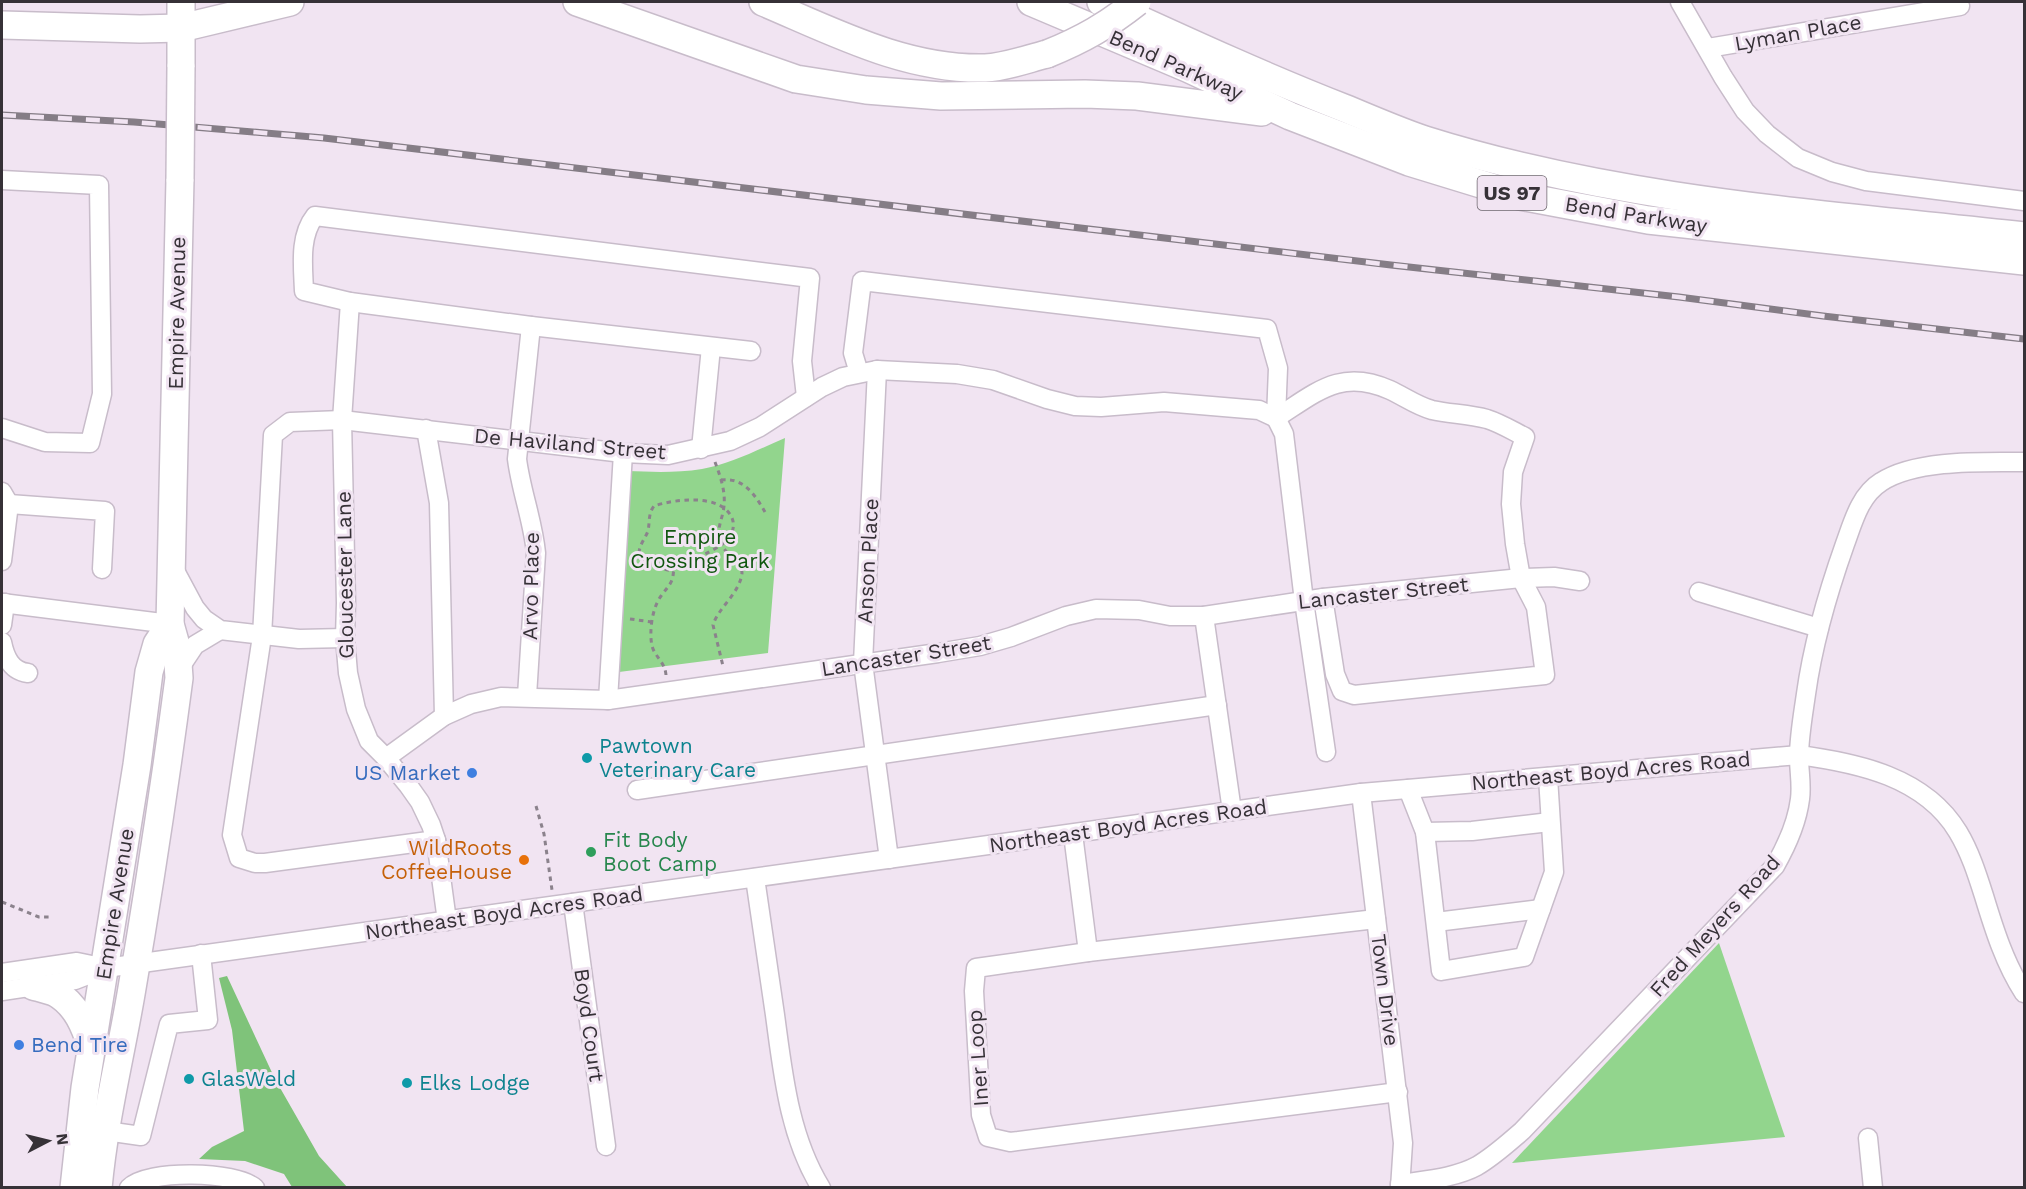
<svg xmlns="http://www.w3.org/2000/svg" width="2026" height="1189" viewBox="0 0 2026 1189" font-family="'Work Sans',sans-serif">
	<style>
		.green { fill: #92d58d }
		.forest { fill: #7fc37a }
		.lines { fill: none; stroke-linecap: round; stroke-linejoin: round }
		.minor-casing { stroke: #c8bcca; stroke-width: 21 }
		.highway-casing { stroke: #c8bcca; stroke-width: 30 }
		.path { stroke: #8b828c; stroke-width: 3; stroke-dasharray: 4.5 4.5; stroke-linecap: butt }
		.minor { stroke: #fff; stroke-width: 18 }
		.highway { stroke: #fff; stroke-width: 27 }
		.rail-casing { stroke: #857d86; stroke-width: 7 }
		.rail { stroke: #f1e4f2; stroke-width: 4.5; stroke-dasharray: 14; stroke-linecap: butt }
		.highway-bridge-casing { stroke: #c8bcca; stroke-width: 30; stroke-linecap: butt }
		.highway-bridge { stroke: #fff; stroke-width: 27 }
		.culture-dot { fill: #0f9aa8; stroke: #f1e4f2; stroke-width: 2 }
		.shop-dot { fill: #3f7fe0; stroke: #f1e4f2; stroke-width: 2 }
		.leisure-dot { fill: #2e9e5b; stroke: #f1e4f2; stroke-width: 2 }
		.food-dot { fill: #e8710a; stroke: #f1e4f2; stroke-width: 2 }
		.labels { text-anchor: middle; stroke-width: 6; stroke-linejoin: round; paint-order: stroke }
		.shield { fill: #f1e4f2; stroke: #6e676f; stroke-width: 1.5 }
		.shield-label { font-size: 20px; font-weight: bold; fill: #363137 }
		.street-label { font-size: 21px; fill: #363137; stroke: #f1e4f2 }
		.park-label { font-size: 21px; fill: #11570f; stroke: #f1e4f2 }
		.culture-label { font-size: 21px; fill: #0d838f; stroke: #f1e4f2; text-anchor: start }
		.shop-label { font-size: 21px; fill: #366cbe; stroke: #f1e4f2; text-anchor: end }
		.leisure-label { font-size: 21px; fill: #27864d; stroke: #f1e4f2; text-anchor: start }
		.food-label { font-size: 21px; fill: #c56008; stroke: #f1e4f2; text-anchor: end }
	</style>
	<rect width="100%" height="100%" fill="#f1e4f2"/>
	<!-- green -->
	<g class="green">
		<path d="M785,438L768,653L619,672L627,471C652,472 677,473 702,469C731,464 759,449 785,438Z"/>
		<path d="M1719,943L1785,1137L1512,1163Z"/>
	</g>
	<!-- forest -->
	<path class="forest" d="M227,976L275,1079L319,1156L347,1187H292L284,1174L245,1161L199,1159L212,1147L244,1131L232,1030L219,978Z"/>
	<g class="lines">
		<defs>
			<g id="minor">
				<path d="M1680,2L1723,77L1745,111L1767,134L1798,158L1832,172L1866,181L2024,201"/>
				<path d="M1708,48L1960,6"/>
				<path d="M2,180L99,185L102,394L90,443L45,442L2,428"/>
				<path d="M350,302L342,420L346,603L345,638L348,673L356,709L369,741L386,758L408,785L420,802L431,825L436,840L447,921"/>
				<path d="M751,351L531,326L350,302L304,291C303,266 299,236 315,216L810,278L802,361L806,397"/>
				<path d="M877,370L863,663L889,859"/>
				<path d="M859,373L853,353L862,281L1267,329L1278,368L1276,418L1284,434L1304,601L1326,752"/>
				<path d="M1276,418C1317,392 1341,368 1390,390C1405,397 1417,406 1432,410C1450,414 1469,414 1487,419C1500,423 1513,431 1525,437L1513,472L1511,504L1515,544L1521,578L1536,607L1545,675L1354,695L1342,691L1335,674L1323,598"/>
				<path d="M426,429L439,503L444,716"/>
				<path d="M701,449L711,347"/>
				<path d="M2,492L9,504L2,561"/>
				<path d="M9,504L105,511L102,569"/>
				<path d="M173,567L195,608L204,619L220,630L299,639L345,638"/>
				<path d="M1699,592L1819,628"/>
				<path d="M2,603L170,624"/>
				<path d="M1204,616L1232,811"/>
				<path d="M2,625L5,603"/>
				<path d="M2,642C5,657 11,671 28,673"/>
				<path d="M179,669L195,645L220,630"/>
				<path d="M527,696L536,553C533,521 521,491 517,459L531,326"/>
				<path d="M608,700L623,453"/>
				<path d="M386,758L444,716L471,704L501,697L608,700L938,653L980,646L1011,637L1066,616L1096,609L1139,610L1170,616H1204L1323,598L1521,578L1554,577L1580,581"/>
				<path d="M1408,789L1425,832L1441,971L1524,957L1554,872L1548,777"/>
				<path d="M637,790L1217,705"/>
				<path d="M1361,793L1403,1143L1400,1188"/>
				<path d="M1425,832L1472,831L1550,822"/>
				<path d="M1073,834L1088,952"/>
				<path d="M436,840L265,863H255L239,858L232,835L262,636L273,435L290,422L342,420L623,453L668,455L730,441L760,427L822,387L843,377L877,370L957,374L993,380L1047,399L1075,406L1101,407L1164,402L1259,410L1276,418"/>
				<path d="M755,878C762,924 768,969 775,1015C783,1074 789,1136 821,1188"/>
				<path d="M573,903L606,1146"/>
				<path d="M1376,919L1088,952L976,968L974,991L981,1115L988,1137L1010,1142L1398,1092"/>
				<path d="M1436,922L1541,909"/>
				<path d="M2,973L77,962L106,968"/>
				<path d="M2,991L75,980L106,968L1361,793L1799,755C1858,763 1925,777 1958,832C1970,852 1977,874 1984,896C1994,929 2005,964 2024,993"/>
				<path d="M106,1131L141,1136L169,1024L208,1020L201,954"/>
				<path d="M1868,1138L1873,1188"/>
				<path d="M1400,1184C1425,1180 1455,1178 1477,1166C1494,1156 1508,1143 1522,1131L1775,866C1787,845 1797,823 1800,799C1802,785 1799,771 1799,757C1799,737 1803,715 1806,694C1813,643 1828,592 1845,544C1853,522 1860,495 1881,482C1916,459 1984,462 2024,462"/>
				<path d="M129,1188C147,1169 236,1171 255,1188"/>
			</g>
			<g id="highway">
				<path d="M577,2L796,79L866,90L941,96L1085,94L1137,96L1262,112"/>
				<path d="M763,2C834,32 906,70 985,68C1006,67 1027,59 1047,54"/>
				<path d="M1031,2L1187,68L1290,116L1409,162L1520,196L1648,220L2024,261"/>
				<path d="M1101,2C1182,39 1262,76 1344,108C1371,119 1398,131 1425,140C1619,201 1824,214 2024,236"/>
				<path d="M2,25L140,29L181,28L290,2"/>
				<path d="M181,67V2"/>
				<path d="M33,986C40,988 49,990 56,993C77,1005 85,1027 92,1048"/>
				<path d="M74,1188L85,1088L137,765L149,672L157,644L170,624"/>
				<path d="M98,1188C104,1122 120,1058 131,994C149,889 165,784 179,678L177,649L170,624L180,179"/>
			</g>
		</defs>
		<!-- minor casing -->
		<use href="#minor" class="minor-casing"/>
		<!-- highway casing -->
		<use href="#highway" class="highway-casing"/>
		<!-- path -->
		<g class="path">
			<path d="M715,462C721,478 727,495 723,512C721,522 717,529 720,539C723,555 742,562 742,573C740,593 718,608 713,625L723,666"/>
			<path d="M721,480C744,477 755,495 765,512"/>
			<path d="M630,619L652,622"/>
			<path d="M666,675C665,662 655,657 652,646C649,632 652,608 661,596C665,590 669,587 672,580C674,574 673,568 676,562C684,558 690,559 699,556C705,555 723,545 727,540C733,534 735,525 732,518C721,493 675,499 654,506C648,514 650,521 648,531C645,539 639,545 639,554C648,565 660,569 674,571"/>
			<path d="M536,806L544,834L552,890"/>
			<path d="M2,902L39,917H49"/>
		</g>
		<!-- minor -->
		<use href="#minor" class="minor"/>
		<!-- highway -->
		<use href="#highway" class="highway"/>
		<defs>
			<path id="rail" d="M2,115L134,122L324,138L1391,265L1679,297L1823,316L2024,339"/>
		</defs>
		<!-- rail casing -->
		<use href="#rail" class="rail-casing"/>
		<!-- rail -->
		<use href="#rail" class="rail"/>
		<defs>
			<g id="highway-bridge">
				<path d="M1047,54C1082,40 1108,25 1137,2"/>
				<path d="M180,179L181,67"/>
			</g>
		</defs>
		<!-- highway-bridge casing -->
		<use href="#highway-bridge" class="highway-bridge-casing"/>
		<!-- highway-bridge -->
		<use href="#highway-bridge" class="highway-bridge"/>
	</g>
	<!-- markers -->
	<g class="culture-dot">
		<circle cx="587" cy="758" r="6"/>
		<circle cx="189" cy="1079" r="6"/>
		<circle cx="407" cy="1083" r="6"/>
	</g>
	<g class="shop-dot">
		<circle cx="472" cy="773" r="6"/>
		<circle cx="19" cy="1045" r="6"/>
	</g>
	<circle class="leisure-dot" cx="591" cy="852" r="6"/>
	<circle class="food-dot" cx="524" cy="860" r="6"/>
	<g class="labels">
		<!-- shield labels -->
		<rect class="shield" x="1477.5" y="176" width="69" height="34" rx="4.5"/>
		<g class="shield-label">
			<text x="1512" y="200">US 97</text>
		</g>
		<!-- street labels -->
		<g class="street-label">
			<text transform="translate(1798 33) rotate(-10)" y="7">Lyman Place</text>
			<text transform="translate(1176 65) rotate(24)" y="7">Bend Parkway</text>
			<text transform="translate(1636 215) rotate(9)" y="7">Bend Parkway</text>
			<text transform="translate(177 313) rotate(-89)" y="7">Empire Avenue</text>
			<text transform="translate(570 444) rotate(5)" y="7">De Haviland Street</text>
			<text transform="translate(868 561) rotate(-87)" y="7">Anson Place</text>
			<text transform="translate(345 575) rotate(-91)" y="7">Gloucester Lane</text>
			<text transform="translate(531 586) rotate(-89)" y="7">Arvo Place</text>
			<text transform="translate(1383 593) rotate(-6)" y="7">Lancaster Street</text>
			<text transform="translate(906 656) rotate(-9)" y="7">Lancaster Street</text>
			<text transform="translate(1611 771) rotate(-5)" y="7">Northeast Boyd Acres Road</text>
			<text transform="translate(1128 826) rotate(-8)" y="7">Northeast Boyd Acres Road</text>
			<text transform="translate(115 904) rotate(-81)" y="7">Empire Avenue</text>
			<text transform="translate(504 913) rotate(-8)" y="7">Northeast Boyd Acres Road</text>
			<text transform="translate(1715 926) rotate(-48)" y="7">Fred Meyers Road</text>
			<text transform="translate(1385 990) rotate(83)" y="7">Town Drive</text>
			<text transform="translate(589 1025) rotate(82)" y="7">Boyd Court</text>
			<text transform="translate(978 1058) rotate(-94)" y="7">Iner Loop</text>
		</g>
		<!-- park labels -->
		<g class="park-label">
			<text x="700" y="544">Empire<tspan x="700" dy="24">Crossing Park</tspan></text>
		</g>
		<!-- culture labels -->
		<g class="culture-label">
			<text x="599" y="753">Pawtown<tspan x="599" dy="24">Veterinary Care</tspan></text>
			<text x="201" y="1086">GlasWeld</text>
			<text x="419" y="1090">Elks Lodge</text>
		</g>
		<!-- shop labels -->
		<g class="shop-label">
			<text x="460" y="780">US Market</text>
			<text x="31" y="1052" text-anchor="start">Bend Tire</text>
		</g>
		<!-- leisure labels -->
		<g class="leisure-label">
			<text x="603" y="847">Fit Body<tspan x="603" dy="24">Boot Camp</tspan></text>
		</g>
		<!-- food labels -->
		<g class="food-label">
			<text x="512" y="855">WildRoots<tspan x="512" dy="24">CoffeeHouse</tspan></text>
		</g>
	</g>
	<!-- border -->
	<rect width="2026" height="1189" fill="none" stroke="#363137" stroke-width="6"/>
	<!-- north arrow -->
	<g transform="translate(48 1141) rotate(83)" stroke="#f1e4f2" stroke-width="4.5" paint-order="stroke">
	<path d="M0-4.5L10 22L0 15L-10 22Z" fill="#363137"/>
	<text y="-9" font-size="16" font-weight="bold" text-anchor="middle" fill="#363137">N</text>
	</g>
</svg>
